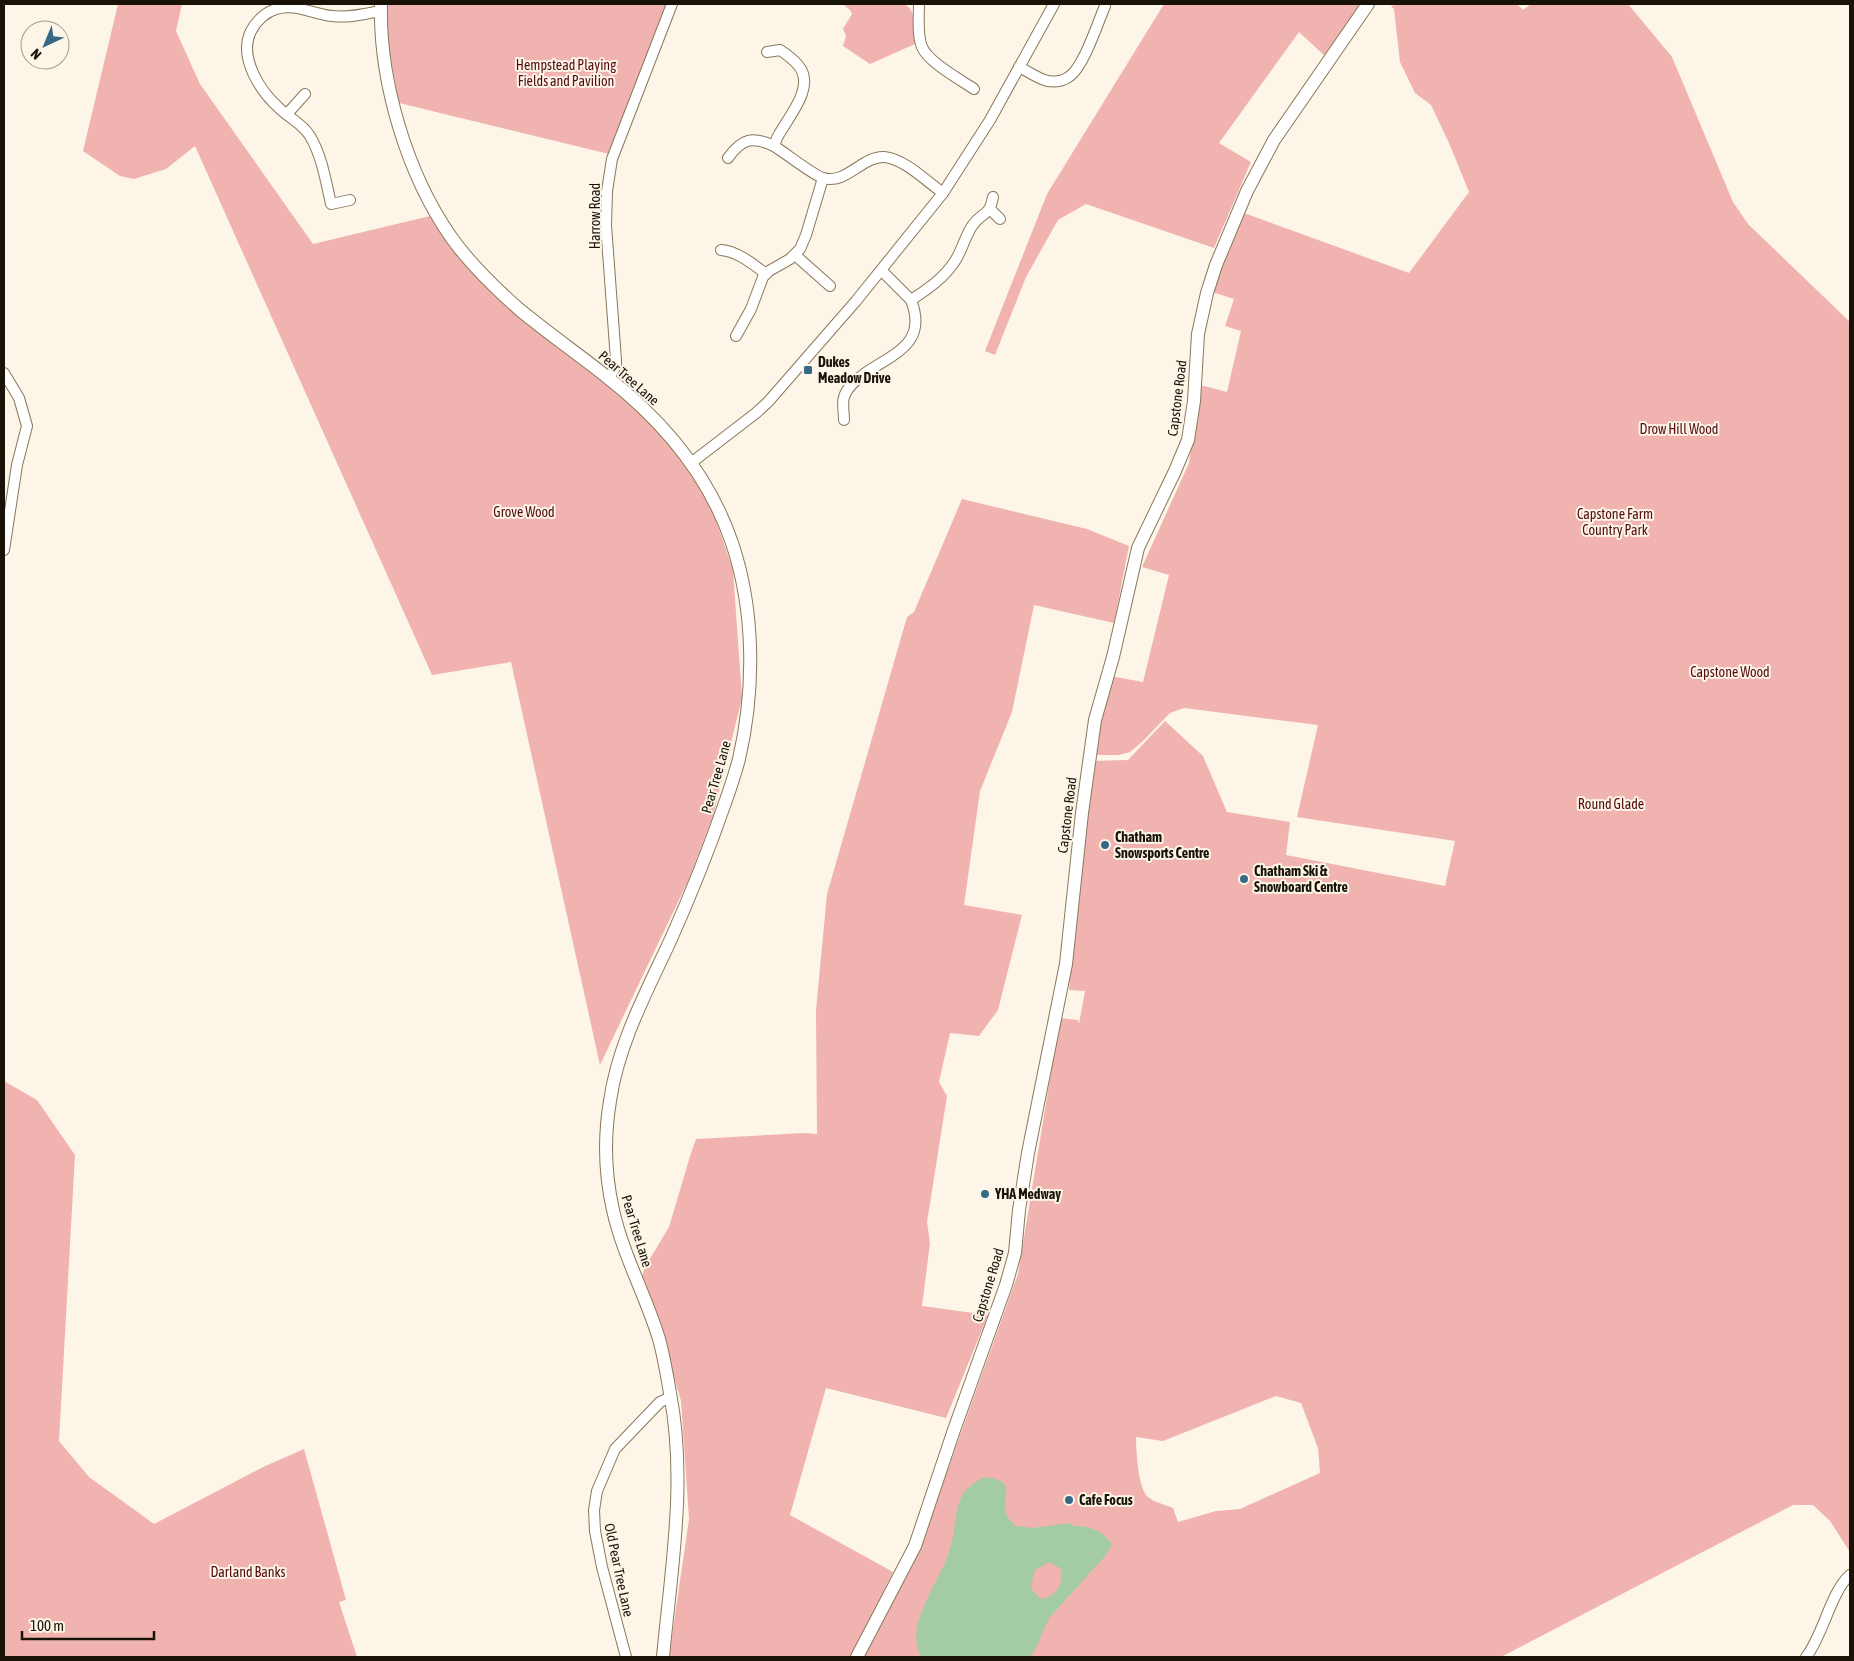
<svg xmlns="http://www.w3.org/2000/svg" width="1854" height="1661" viewBox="0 0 1854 1661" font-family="'Asap Condensed',sans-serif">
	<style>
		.green { fill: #f0b3b0; fill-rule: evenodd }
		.water { fill: #a4cca2; fill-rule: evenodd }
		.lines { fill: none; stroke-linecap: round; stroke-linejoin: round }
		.minor-casing { stroke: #897859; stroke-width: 12 }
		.tertiary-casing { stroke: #897859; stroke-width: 14 }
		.minor { stroke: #fff; stroke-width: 10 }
		.tertiary { stroke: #fff; stroke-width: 12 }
		.poi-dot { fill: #366986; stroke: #fdf5e8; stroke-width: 2 }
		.labels { text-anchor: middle; stroke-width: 4; stroke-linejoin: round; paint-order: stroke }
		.park-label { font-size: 14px; fill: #540c14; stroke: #fdf5e8 }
		.street-label { font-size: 14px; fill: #191307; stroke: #fdf5e8 }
		.poi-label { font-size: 14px; font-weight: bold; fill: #191307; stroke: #fdf5e8; text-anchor: start }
	</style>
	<rect width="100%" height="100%" fill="#fdf5e8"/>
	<!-- green -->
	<g class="green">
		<path d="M118,4H182L176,31L200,84L313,244L430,216L446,239L600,379L640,413L674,449L711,506L733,570L742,698L713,816L689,879L600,1065L511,662L432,675L195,146L166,169L134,179L120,176L83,151Z"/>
		<path d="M386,4H669L609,154L399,103L389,50Z"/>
		<path d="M843,4H903C918,9 914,30 915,44L870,64L843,46L846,36L843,29L852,14L850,10Z"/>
		<path d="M1164,4H1363L1326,57L1299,32L1219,143L1251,162L1214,248L1086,204L1058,220L1026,277L995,355L985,351L1047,194Z"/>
		<path d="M1395,4H1517L1523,10L1531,4H1628L1672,57L1733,202L1748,224L1850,322V1552L1830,1521L1813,1505H1793L1501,1657H863L920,1547L1018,1274L1060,1018L1078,1020L1079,1024L1085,991L1069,990L1091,761L1128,760L1165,721L1203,756L1227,812L1290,822L1286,855L1445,886L1455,841L1297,817L1318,725L1184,708L1170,713L1143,741L1130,752L1119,755H1092L1110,676L1143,682L1169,575L1142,567L1189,463L1200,385L1227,392L1241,331L1225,326L1234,299L1212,292L1244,213L1409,273L1469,192L1449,143L1431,105L1415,93L1400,62L1394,9L1391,7ZM1276,1396L1301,1403L1318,1448L1320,1473L1240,1509L1216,1511L1178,1522L1173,1508C1166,1505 1154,1502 1148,1497C1138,1489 1136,1449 1136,1437L1163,1441Z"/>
		<path d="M962,499L1087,529L1129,546L1114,623L1034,605L1012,712L980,791L964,905L1022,915L998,1010L979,1036L950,1033L939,1082L947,1096L927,1222L930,1243L922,1306L988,1315L946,1418L826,1388L790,1515L893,1572L851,1657H669L689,1519L681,1401L663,1338L642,1276L645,1267L669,1227L691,1153L696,1139L803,1133L817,1134L816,1010L827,894L907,617L914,612Z"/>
		<path d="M4,1081L37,1100L75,1155L59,1441L89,1477L154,1524L263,1467L304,1449L346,1600L339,1602L357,1657H4Z"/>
	</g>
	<!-- water -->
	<path class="water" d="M985,1477C1020,1481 999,1496 1007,1516C1008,1519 1013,1523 1015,1526L1033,1528L1070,1523L1073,1526C1090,1526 1103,1530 1112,1545L1106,1555L1050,1617C1042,1631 1039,1645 1030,1657H921C903,1625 941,1581 950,1549C955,1533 954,1516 960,1500C965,1488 974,1482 985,1477ZM1050,1562L1062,1570C1063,1585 1056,1597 1041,1599L1032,1590V1581L1035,1570Z"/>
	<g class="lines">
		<defs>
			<g id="minor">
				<path d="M919,4C919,17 917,35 922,47C928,62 961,80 974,89"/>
				<path d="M767,52L780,50C786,54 793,59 798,65C817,87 787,118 777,138L774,146C784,152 813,175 823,178C846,185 862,156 884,157C905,159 926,181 943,193"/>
				<path d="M1019,67C1028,71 1038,79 1048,81C1055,82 1064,81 1070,76C1084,66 1098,22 1105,6"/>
				<path d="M287,114L305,94"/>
				<path d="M728,158C742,138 753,136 774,146"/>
				<path d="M350,200L331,204C326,182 322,156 310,136C302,123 289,118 279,108C260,91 238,57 251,31C256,21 266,12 276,9C294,3 313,14 332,16C348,18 365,14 380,11"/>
				<path d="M991,210L1000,219"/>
				<path d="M721,250C737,251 753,264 766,274"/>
				<path d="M795,255L830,286"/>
				<path d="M882,271L911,300C928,289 944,278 955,261C962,250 965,237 972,226C982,211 989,218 993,197"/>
				<path d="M736,336L751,309L763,277L769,271L790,259L800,249L806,235L823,178"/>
				<path d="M4,373L19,398L27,426L17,465L4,550"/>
				<path d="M609,378L616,366V360L606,225L607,191L612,159L672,4"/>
				<path d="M844,420C844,413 842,404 844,397C847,387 856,380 864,374C894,353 928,344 911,300"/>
				<path d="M691,463L756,413L768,402L856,301L943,193L990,120L1054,4"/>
				<path d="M626,1657L602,1567L595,1531L594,1510L597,1491L615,1449L660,1402L671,1397"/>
				<path d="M1806,1657C1823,1636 1831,1591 1850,1575"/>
			</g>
			<g id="tertiary">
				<path d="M381,4C379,81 407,174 451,237C470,264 495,288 520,310C548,333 578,354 607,377C662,420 709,475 732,543C755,611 755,690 739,759C735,774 730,789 725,803C709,849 691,894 671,939C647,991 618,1044 610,1101C604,1137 605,1175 613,1210C623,1255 646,1296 659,1339C664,1357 667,1375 670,1393C687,1481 671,1570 663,1657"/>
				<path d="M857,1657L915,1546L954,1430L1006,1285L1015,1253L1019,1210L1028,1153L1066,964L1082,813L1095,720L1113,657L1138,548L1175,471L1188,440L1194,401L1198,334L1207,293L1216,265L1247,191L1274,140L1368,4"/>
			</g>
		</defs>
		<!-- minor casing -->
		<use href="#minor" class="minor-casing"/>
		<!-- tertiary casing -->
		<use href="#tertiary" class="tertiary-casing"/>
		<!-- minor -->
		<use href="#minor" class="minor"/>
		<!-- tertiary -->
		<use href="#tertiary" class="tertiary"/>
	</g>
	<!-- markers -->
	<g class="poi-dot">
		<rect x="803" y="365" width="10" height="10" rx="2.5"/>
		<circle cx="1105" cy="845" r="5"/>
		<circle cx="1244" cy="879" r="5"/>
		<circle cx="985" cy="1194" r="5"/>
		<circle cx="1069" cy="1500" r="5"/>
	</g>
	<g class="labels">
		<!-- park labels -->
		<g class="park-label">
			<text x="566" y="70">Hempstead Playing<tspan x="566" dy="16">Fields and Pavilion</tspan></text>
			<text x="1679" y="434">Drow Hill Wood</text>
			<text x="524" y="517">Grove Wood</text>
			<text x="1615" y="519">Capstone Farm<tspan x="1615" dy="16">Country Park</tspan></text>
			<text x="1730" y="677">Capstone Wood</text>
			<text x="1611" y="809">Round Glade</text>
			<text x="248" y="1577">Darland Banks</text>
		</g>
		<!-- street labels -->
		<g class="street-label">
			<text transform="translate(595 216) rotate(-90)" y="5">Harrow Road</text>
			<text transform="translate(629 378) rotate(41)" y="5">Pear Tree Lane</text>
			<text transform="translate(1177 398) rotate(-83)" y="5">Capstone Road</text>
			<text transform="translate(716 777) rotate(-74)" y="5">Pear Tree Lane</text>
			<text transform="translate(1067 815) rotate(-83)" y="5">Capstone Road</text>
			<text transform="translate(637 1231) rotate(73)" y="5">Pear Tree Lane</text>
			<text transform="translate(988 1285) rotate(-73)" y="5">Capstone Road</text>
			<text transform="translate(619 1570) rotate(78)" y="5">Old Pear Tree Lane</text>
		</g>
		<!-- poi labels -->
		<g class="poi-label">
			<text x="818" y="367">Dukes<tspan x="818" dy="16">Meadow Drive</tspan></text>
			<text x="1115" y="842">Chatham<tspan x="1115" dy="16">Snowsports Centre</tspan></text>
			<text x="1254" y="876">Chatham Ski &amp;<tspan x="1254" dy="16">Snowboard Centre</tspan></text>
			<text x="995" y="1199">YHA Medway</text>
			<text x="1079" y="1505">Cafe Focus</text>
		</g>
	</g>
	<!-- border -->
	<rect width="1854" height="1661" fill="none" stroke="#191307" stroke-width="10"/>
	<!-- north arrow -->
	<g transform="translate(45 45) rotate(224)"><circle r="24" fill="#fdf5e8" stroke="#a29b8e"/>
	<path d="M0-4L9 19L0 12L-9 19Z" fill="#366986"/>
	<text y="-8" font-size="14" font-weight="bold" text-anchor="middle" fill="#191307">N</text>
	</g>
	<!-- scale -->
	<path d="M22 1631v8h132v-8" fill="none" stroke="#191307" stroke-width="2.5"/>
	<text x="30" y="1631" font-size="15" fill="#191307" stroke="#fdf5e8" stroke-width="4" paint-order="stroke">100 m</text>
</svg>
